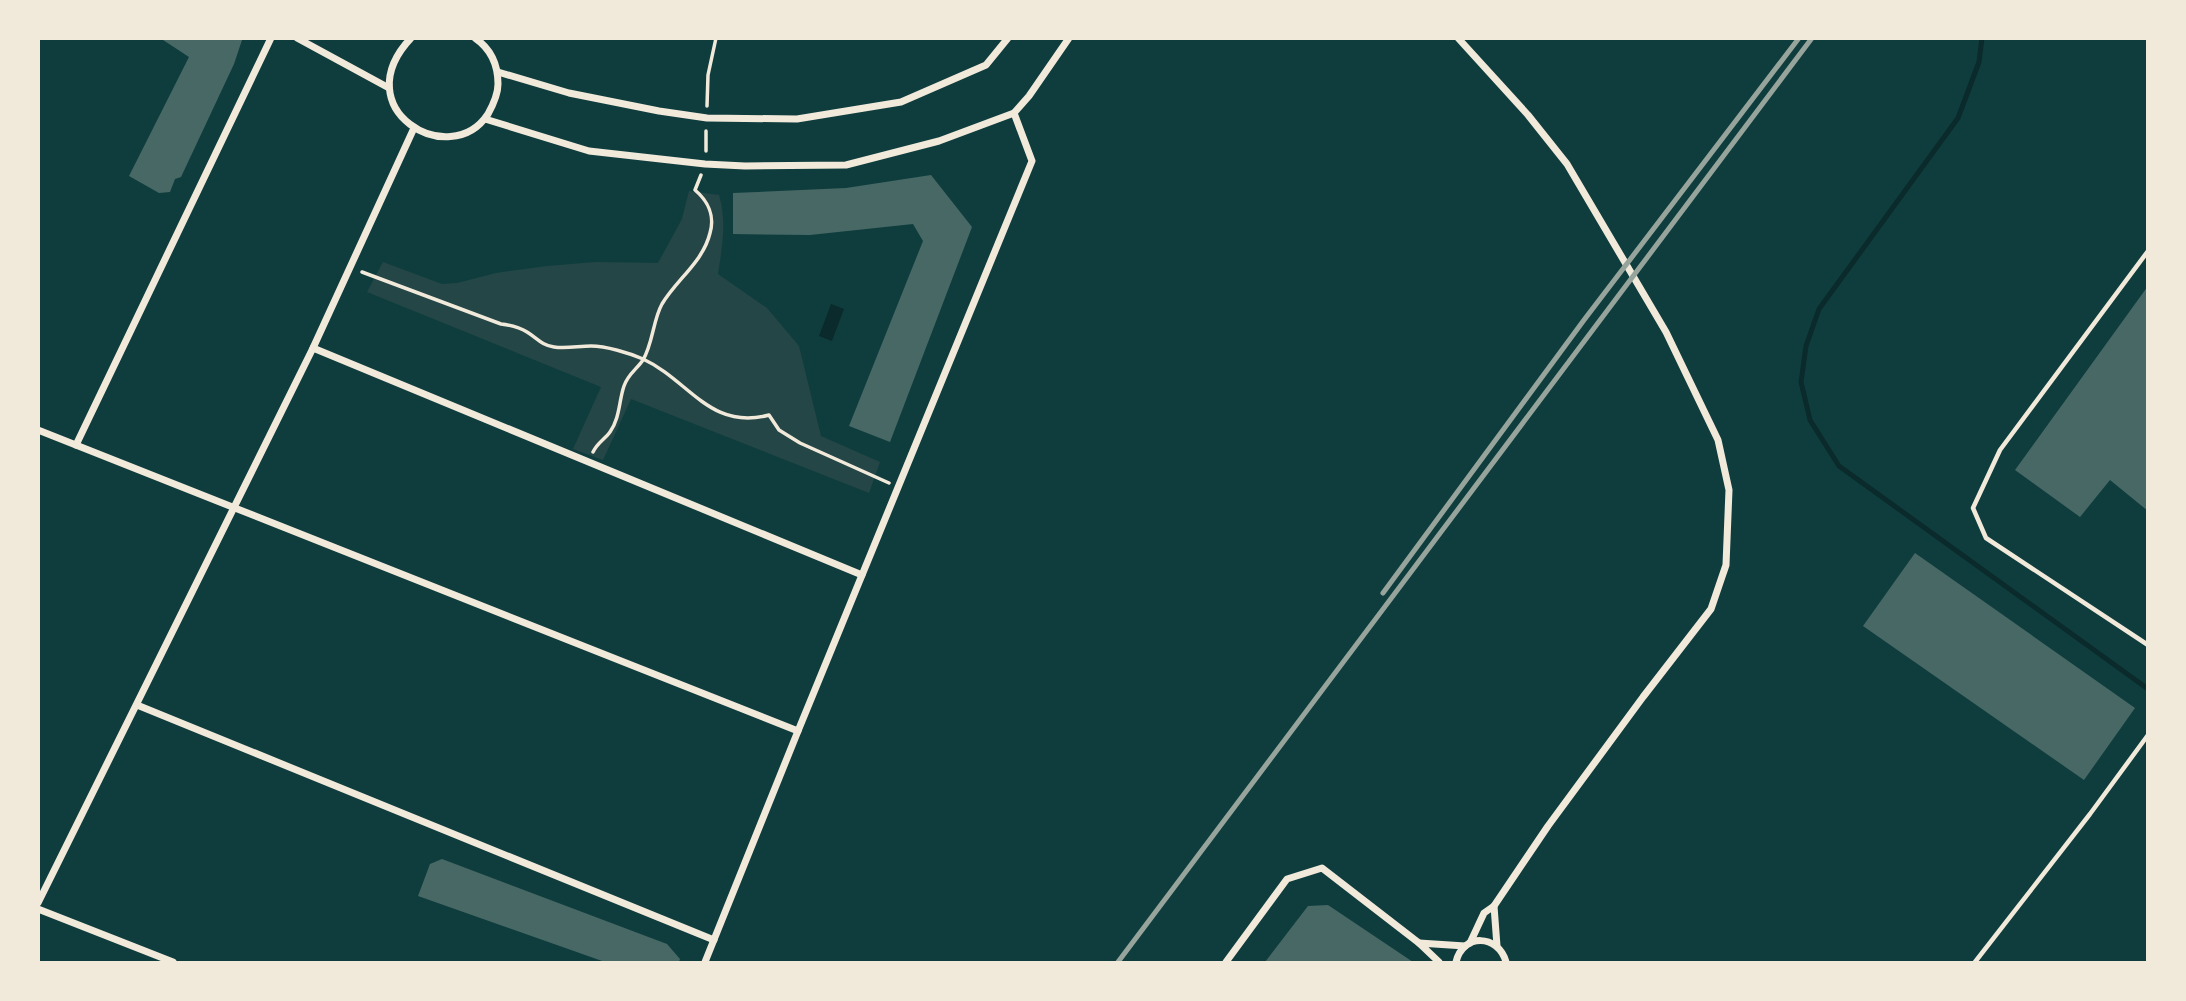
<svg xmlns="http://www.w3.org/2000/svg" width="2186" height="1001" viewBox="0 0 2186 1001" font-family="Rubik,sans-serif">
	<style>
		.green { fill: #244646 }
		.water { fill: #0a2a2b }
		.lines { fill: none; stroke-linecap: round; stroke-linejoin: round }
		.stream { stroke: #0a2a2b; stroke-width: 5 }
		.building { fill: #486865 }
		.path { stroke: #f1e9da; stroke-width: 3.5 }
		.service { stroke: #f1e9da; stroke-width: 4.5 }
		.minor { stroke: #f1e9da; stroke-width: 7 }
		.rail { stroke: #97a49c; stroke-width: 5 }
	</style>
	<rect width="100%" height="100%" fill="#0f3d3e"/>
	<!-- green -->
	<path class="green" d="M689,191L719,195C727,222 722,247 718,274L767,308L799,346L821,436L880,462L869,493L631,399L603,460L573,449L601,387L367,292L383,262L442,284L457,283L496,273L547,266L596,262L658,263L682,219Z"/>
	<!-- water -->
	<path class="water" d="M831,304L844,309L832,341L819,336Z"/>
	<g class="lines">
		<!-- stream -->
		<path class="stream" d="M1982,38L1979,62L1958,118L1819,309L1806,346L1801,382L1810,420L1839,466L2148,689"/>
	</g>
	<!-- building -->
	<g class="building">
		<path d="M160,38H240L242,40L234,64L181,177L175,179L170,192L159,193L129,176L189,57Z"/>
		<path d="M931,175L972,227L890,442L849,426L923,241L913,224L810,235L733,234V193L846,188Z"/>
		<path d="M2148,286V511L2110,480L2080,517L2015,470Z"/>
		<path d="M1915,553L2135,708L2084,780L1863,626Z"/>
		<path d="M442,859L667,944L680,959L679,962H605L418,896L430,864Z"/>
		<path d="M1328,905L1413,962H1265L1308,906Z"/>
	</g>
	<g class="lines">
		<!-- path -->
		<g class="path">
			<path d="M707,106L708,75L716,38"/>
			<path d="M706,151V131"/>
			<path d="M362,272L501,324C510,325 519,327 527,332C537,338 541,345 554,347C566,349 579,346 591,346C606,346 629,353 643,359C689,380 710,431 769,415L779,430L800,443L889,483"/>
			<path d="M593,452C597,443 605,439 610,432C620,418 619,400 624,386C628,374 637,369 643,360C653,343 653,320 662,304C677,279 703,262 710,233C715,216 708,201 695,190L701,175"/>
		</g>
		<!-- service -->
		<g class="service">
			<path d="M2148,251L2000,450L1973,508L1986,538L2148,645"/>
			<path d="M1975,962L2090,814L2148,735"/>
		</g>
		<!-- minor -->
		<g class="minor">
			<path d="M297,38L389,88"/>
			<path d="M411,38C344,109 450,172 488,114C493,105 498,95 498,84C498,66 491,49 475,38"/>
			<path d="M1458,38L1528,115L1567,164L1666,332L1718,440L1729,490L1726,565L1711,609L1643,697L1548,826L1494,906"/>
			<path d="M498,72L569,93L659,111L707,118L797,119L901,102L986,65L1008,38"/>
			<path d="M485,119L589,151L705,164L745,166L846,165L939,141L1014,113L1029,96L1069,38"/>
			<path d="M313,348L862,575"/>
			<path d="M38,430L798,731"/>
			<path d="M76,445L271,38"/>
			<path d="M137,705L714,940"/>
			<path d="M38,903L313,348L414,128"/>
			<path d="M38,909L173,962"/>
			<path d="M1470,943L1484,913L1494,906L1497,946"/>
			<path d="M705,962L798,731L1032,161L1014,113"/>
			<path d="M1226,962L1287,879L1322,868L1419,943"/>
			<path d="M1439,962L1419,943L1465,946"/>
			<path d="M1456,962C1463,933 1498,934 1506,962"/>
		</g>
		<!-- rail -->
		<g class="rail">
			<path d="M1383,593L1584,320L1799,38"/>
			<path d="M1118,962L1812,38"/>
		</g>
	</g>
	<!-- border -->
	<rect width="2186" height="1001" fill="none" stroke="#f1e9da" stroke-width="80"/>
</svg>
